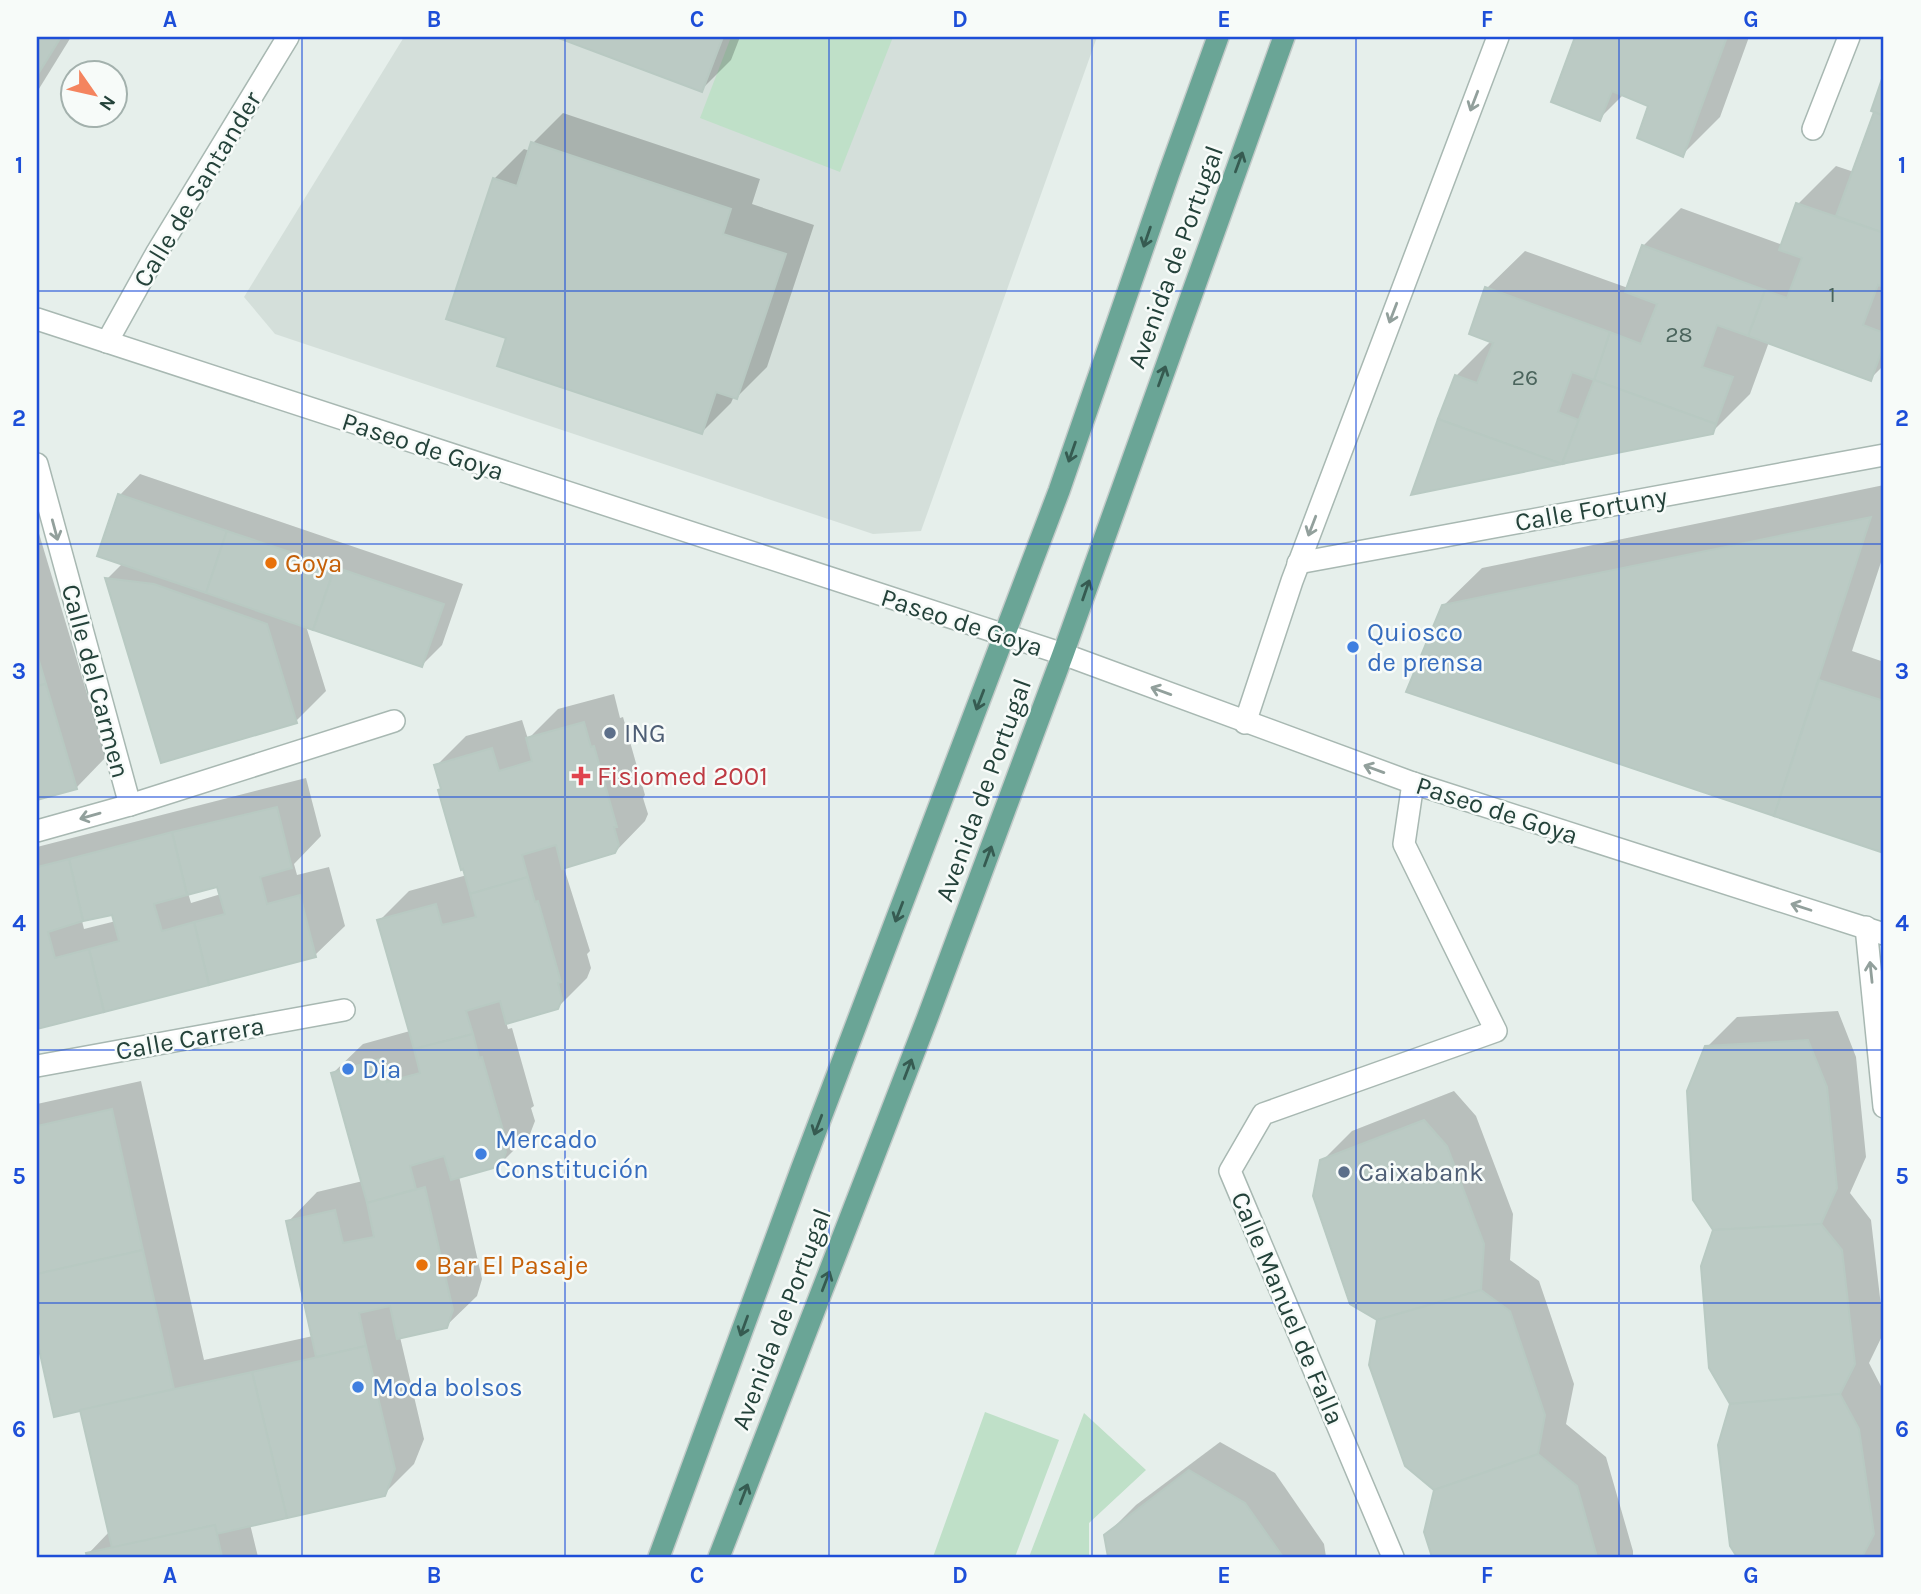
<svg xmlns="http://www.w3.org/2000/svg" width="1921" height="1594" viewBox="0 0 1921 1594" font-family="Karla,sans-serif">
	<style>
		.built { fill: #d4dfda }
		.green { fill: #bfe0c8 }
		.shadow { fill: #0003; fill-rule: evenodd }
		.building { fill: #bbcac4; stroke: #b8c9c2; stroke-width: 2 }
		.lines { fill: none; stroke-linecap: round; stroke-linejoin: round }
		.service-casing { stroke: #a8b8b2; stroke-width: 24 }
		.pedestrian-casing { stroke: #a8b8b2; stroke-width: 24 }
		.minor-casing { stroke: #a8b8b2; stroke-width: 24 }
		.primary-casing { stroke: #c2cac8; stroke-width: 24 }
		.service { stroke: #fff; stroke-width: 21 }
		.pedestrian { stroke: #fff; stroke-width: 21 }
		.minor { stroke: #fff; stroke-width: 21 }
		.primary { stroke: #6aa596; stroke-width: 21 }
		.oneway { stroke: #92a09c }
		.oneway2 { stroke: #365b51 }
		.grid { fill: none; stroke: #1d4ed8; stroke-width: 2; stroke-opacity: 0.55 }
		.food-dot { fill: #e8710a; stroke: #f7fbf9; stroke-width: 2.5 }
		.shop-dot { fill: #3f7fe0; stroke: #f7fbf9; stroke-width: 2.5 }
		.service-dot { fill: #5c6f8a; stroke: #f7fbf9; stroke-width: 2.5 }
		.health-dot { fill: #e0444e; stroke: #f7fbf9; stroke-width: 2.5 }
		.labels { text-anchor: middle; stroke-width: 5; stroke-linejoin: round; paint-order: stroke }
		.number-label { font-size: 23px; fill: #4a645c }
		.street-label { font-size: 26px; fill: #24423a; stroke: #f7fbf9 }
		.food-label { font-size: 26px; fill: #c56008; stroke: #f7fbf9; text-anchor: start }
		.shop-label { font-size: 26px; fill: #366cbe; stroke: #f7fbf9; text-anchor: start }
		.service-label { font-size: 26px; fill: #4e5e75; stroke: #f7fbf9; text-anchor: start }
		.health-label { font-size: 26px; fill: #be3a42; stroke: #f7fbf9; text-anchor: start }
		.neatline { fill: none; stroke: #1d4ed8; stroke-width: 2.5 }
		.grid-label { font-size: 23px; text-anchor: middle; font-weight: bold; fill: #1d4ed8 }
	</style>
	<rect width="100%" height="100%" fill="#e6efeb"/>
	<!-- built -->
	<path class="built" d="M404,37H1097L921,531L873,534L275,334L244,297Z"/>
	<!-- green -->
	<g class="green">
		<path d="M731,37H893L840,172L700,118Z"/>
		<path d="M985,1412L1059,1440L1015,1557H933Z"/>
		<path d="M1084,1413L1146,1470L1089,1523V1557H1029Z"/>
	</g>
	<!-- shadow -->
	<g class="shadow">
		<path d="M37,37H71L37,92Z"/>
		<path d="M561,37H740L731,60L701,90Z"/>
		<path d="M1577,37H1749L1720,117L1682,155L1651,105L1624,94L1599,119L1553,101Z"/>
		<path d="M1884,78V365L1870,379L1769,342L1750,394L1712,432L1414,493L1456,376L1491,341L1487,288L1525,251L1628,288L1643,246L1681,208L1783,245L1798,204L1836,166L1854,172L1876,111L1873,110Z"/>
		<path d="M563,113L760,179L752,204L814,225L767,367L737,397L734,396L731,403L702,432L508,337L494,179L524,149L530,151L533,143Z"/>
		<path d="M140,474L463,584L442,645L422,665L306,626L326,691L296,721L107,579L123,563L120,495Z"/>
		<path d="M1884,485V553L1852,651L1884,662V851L1408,691L1443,606L1482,568Z"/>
		<path d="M37,527L106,757L77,787L37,799Z"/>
		<path d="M614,694L620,718L623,717L645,795L643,798L648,814L645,821L615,852L564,868L590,951L587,954L591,968L587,978L557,1008L506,1022L508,1029L512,1028L534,1106L531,1108L535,1121L530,1134L500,1164L459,1176L482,1279L477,1296L446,1326L400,1337L424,1439L414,1464L384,1494L250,1524L258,1557H89L88,1554L110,1531L82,1408L55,1415L37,1334V1104L141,1081L204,1360L313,1336L288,1222L317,1192L363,1181L333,1073L363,1044L410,1031L379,921L409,891L467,875L436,766L466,736L522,720L528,739L558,709Z"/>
		<path d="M306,778L321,836L294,864L297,875L329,867L345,926L315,955L37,1027V847ZM219,885L221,894L191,903L188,893ZM113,912L116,921L84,929L82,921Z"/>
		<path d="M1838,1011L1856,1057L1866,1157L1850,1193L1871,1220L1884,1332L1869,1363L1884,1392V1557H1739L1732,1545V1404L1715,1230L1707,1047L1737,1017Z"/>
		<path d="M1454,1091L1476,1116L1513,1214L1510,1260L1539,1281L1574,1384L1566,1424L1606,1457L1633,1551V1557H1434L1426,1532L1436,1489L1322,1161L1352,1131Z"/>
		<path d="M1220,1442L1275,1473L1324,1544L1326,1557H1109L1106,1535L1136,1505Z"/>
	</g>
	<!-- building -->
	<g class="building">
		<path d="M37,37H61L37,76Z"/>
		<path d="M556,37H723L702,92Z"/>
		<path d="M1575,37H1727L1683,157L1637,138L1648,106L1612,91L1600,121L1551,102Z"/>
		<path d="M1884,73V116L1871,111Z"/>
		<path d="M1874,112L1884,116V233L1836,216Z"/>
		<path d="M531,142L731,209L723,234L786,254L737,399L716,392L702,434L497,366L506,338L446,319L493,178L517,186Z"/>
		<path d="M1796,203L1884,233V287L1878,285L1863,325L1884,333V344L1871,381L1748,336L1765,290L1787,298L1802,258L1779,250Z"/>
		<path d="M1642,245L1765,290L1748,336L1717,325L1702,367L1733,377L1716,424L1594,380L1610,332L1641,344L1657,304L1625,292Z"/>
		<path d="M1485,287L1610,332L1594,380L1572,372L1558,412L1579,420L1562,464L1438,419L1455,375L1477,383L1493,343L1469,334Z"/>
		<path d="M1594,380L1716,424L1713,434L1562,464Z"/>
		<path d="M1438,419L1562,464L1411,495Z"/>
		<path d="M118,494L227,531L206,593L97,556Z"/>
		<path d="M1871,517L1774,816L1406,692L1442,605Z"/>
		<path d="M227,531L335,567L313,630L206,593Z"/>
		<path d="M335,567L444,604L422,667L313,630Z"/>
		<path d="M105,578L154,584L267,624L297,723L161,763Z"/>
		<path d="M37,654L46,684L37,686Z"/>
		<path d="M1819,680L1884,701V853L1774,816Z"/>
		<path d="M46,684L77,789L37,800V686Z"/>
		<path d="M584,722L591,747L594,746L617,827H614L619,845L615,853L562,869L556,845L522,855L528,877L470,894L463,869L461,870L438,790L441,789L434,765L492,748L499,771L532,761L526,738Z"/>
		<path d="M277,807L292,868L260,877L267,904L300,895L316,957L209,985L194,922L225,914L217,887L187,895L172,832Z"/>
		<path d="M172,832L187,895L154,904L162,931L194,922L209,985L104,1012L89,949L119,941L112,915L83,921L69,859Z"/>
		<path d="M69,859L83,921L48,932L55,958L89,949L104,1012L37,1029V867Z"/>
		<path d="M528,877L535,902L538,901L561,982L558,983L562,999L558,1009L506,1024L500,1001L466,1011L473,1034L414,1049L377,920L436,904L442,925L476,917L470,894Z"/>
		<path d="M473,1034L479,1058L482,1057L505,1137L502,1138L506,1152L501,1166L451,1180L444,1156L410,1166L416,1189L367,1203L331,1073L380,1059L387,1082L420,1073L414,1049Z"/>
		<path d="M1808,1040L1827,1087L1837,1188L1821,1224L1713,1230L1693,1200L1687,1091L1705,1046Z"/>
		<path d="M112,1109L143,1250L37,1274V1126Z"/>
		<path d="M1424,1120L1447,1146L1484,1244L1481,1290L1377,1320L1350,1304L1313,1196L1320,1160Z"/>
		<path d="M425,1187L453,1310L447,1328L397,1339L390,1306L359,1313L366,1346L316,1357L286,1221L335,1210L343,1243L374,1237L367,1203Z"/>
		<path d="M1821,1224L1842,1250L1855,1364L1840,1394L1730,1404L1709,1368L1701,1266L1713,1230Z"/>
		<path d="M143,1250L174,1389L54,1417L37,1340V1274Z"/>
		<path d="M1481,1290L1510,1311L1545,1415L1538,1454L1434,1490L1405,1466L1369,1365L1377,1320Z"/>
		<path d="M366,1346L395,1469L385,1496L287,1518L252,1372Z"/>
		<path d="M252,1372L287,1518L216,1534L215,1525L112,1548L80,1410Z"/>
		<path d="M1840,1394L1859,1429L1874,1534L1862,1557H1737L1730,1546L1718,1445L1730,1404Z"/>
		<path d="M1538,1454L1577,1486L1597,1557H1432L1424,1532L1434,1490Z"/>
		<path d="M1189,1470L1245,1503L1283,1557H1108L1104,1535Z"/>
		<path d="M215,1525L222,1557H87L86,1553Z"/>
	</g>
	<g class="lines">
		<defs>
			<path id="service" d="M1813,129L1849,37"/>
			<path id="pedestrian" d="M1298,563L1884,455"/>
			<g id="minor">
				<path d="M37,319L1063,654L1413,783L1884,934"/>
				<path d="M107,342L156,254L288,37"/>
				<path d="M37,464L130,805L37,831"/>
				<path d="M1245,723L1292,581L1498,37"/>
				<path d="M130,805L394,721"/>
				<path d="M1866,927L1884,1107"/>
				<path d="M37,1066L344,1010"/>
				<path d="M1393,1557L1230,1171L1263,1114L1496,1031L1404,844L1413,783"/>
			</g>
			<g id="primary">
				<path d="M659,1557L801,1170L1059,491L1169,173L1218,37"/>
				<path d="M719,1557L927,1019L1063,654L1284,37"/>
			</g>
		</defs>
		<!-- service casing -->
		<use href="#service" class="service-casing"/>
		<!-- pedestrian casing -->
		<use href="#pedestrian" class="pedestrian-casing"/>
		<!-- minor casing -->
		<use href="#minor" class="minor-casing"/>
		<!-- primary casing -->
		<use href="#primary" class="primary-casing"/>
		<!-- service -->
		<use href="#service" class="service"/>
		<!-- pedestrian -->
		<use href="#pedestrian" class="pedestrian"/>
		<!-- minor -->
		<use href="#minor" class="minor"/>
		<!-- primary -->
		<use href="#primary" class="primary"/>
	</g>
	<!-- one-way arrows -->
	<defs><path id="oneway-shaft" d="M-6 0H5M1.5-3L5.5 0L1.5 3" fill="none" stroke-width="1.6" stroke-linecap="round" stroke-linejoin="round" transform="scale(1.75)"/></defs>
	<g class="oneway">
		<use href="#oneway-shaft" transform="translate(1474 101) rotate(111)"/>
		<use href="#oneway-shaft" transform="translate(1393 313) rotate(111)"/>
		<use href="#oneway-shaft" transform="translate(1312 526) rotate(111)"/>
		<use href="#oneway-shaft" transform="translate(55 530) rotate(75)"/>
		<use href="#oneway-shaft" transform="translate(1161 691) rotate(-160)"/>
		<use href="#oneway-shaft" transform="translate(1374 769) rotate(-160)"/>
		<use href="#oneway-shaft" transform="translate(90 816) rotate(164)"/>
		<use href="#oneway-shaft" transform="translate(1801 907) rotate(-162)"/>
		<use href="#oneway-shaft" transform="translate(1871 972) rotate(-96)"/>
	</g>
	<g class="oneway2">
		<use href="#oneway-shaft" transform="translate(1239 162) rotate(-70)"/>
		<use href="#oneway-shaft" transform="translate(1147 237) rotate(109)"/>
		<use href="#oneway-shaft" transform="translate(1162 376) rotate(-70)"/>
		<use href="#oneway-shaft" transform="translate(1072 452) rotate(109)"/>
		<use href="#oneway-shaft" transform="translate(1086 590) rotate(-71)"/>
		<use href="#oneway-shaft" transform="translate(980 700) rotate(111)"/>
		<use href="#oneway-shaft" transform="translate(988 856) rotate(-70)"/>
		<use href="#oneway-shaft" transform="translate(899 912) rotate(111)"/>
		<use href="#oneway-shaft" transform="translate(908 1069) rotate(-69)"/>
		<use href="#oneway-shaft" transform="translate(818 1125) rotate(111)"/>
		<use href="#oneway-shaft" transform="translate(826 1281) rotate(-69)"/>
		<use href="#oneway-shaft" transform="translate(744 1326) rotate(110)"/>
		<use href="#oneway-shaft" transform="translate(744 1494) rotate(-69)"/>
	</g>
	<!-- grid -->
	<path class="grid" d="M302,37V1557M565,37V1557M829,37V1557M1092,37V1557M1356,37V1557M1619,37V1557M37,291H1884M37,544H1884M37,797H1884M37,1050H1884M37,1303H1884"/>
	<!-- markers -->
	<g class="food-dot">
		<circle cx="271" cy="563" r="7"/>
		<circle cx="422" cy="1265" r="7"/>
	</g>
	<g class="shop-dot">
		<circle cx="1353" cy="647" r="7"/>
		<circle cx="348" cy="1069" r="7"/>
		<circle cx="481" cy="1154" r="7"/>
		<circle cx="358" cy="1387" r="7"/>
	</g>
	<g class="service-dot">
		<circle cx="610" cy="733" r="7"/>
		<circle cx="1344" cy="1172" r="7"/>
	</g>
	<path class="health-dot" d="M577.5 765.5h7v7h7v7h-7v7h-7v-7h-7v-7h7z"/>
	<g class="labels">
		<!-- number labels -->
		<g class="number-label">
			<text x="1832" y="302">1</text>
			<text x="1679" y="342">28</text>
			<text x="1525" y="385">26</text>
		</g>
		<!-- street labels -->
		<g class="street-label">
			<text transform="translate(197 189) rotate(-59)" y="9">Calle de Santander</text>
			<text transform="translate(1175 257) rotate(-70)" y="9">Avenida de Portugal</text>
			<text transform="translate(423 446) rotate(18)" y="9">Paseo de Goya</text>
			<text transform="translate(1591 509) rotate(-10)" y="9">Calle Fortuny</text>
			<text transform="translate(962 622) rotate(18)" y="9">Paseo de Goya</text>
			<text transform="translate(96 681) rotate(75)" y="9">Calle del Carmen</text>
			<text transform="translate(983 790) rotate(-70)" y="9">Avenida de Portugal</text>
			<text transform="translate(1497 810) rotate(18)" y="9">Paseo de Goya</text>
			<text transform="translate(190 1038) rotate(-10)" y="9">Calle Carrera</text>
			<text transform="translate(1288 1308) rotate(67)" y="9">Calle Manuel de Falla</text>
			<text transform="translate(781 1319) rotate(-69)" y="9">Avenida de Portugal</text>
		</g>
		<!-- food labels -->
		<g class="food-label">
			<text x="285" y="572">Goya</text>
			<text x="436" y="1274">Bar El Pasaje</text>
		</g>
		<!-- shop labels -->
		<g class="shop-label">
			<text x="1367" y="641">Quiosco<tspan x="1367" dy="30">de prensa</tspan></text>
			<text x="362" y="1078">Dia</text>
			<text x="495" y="1148">Mercado<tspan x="495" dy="30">Constitución</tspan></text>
			<text x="372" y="1396">Moda bolsos</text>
		</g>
		<!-- service labels -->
		<g class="service-label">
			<text x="624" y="742">ING</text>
			<text x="1358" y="1181">Caixabank</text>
		</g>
		<!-- health labels -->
		<g class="health-label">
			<text x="597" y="785">Fisiomed 2001</text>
		</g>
	</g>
	<!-- border -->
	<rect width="1921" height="1594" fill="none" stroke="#f7fbf9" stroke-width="77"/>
	<!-- north arrow -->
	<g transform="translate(94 94) rotate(124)"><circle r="33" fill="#f7fbf9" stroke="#a3b1ad" stroke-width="2"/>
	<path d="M0-5L12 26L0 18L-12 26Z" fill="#f4845f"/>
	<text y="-10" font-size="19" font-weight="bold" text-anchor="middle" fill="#24423a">N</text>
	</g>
	<rect x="38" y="38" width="1844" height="1518" class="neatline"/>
	<g class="grid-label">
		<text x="170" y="27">A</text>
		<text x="434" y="27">B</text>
		<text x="697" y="27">C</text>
		<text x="960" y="27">D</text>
		<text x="1224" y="27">E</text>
		<text x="1487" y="27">F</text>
		<text x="1751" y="27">G</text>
		<text x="19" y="173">1</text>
		<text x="1902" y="173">1</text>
		<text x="19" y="426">2</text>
		<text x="1902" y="426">2</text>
		<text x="19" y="679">3</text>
		<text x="1902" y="679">3</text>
		<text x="19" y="931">4</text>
		<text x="1902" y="931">4</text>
		<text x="19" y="1184">5</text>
		<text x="1902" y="1184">5</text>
		<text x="19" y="1437">6</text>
		<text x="1902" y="1437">6</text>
		<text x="170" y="1583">A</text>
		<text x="434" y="1583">B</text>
		<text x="697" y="1583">C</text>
		<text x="960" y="1583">D</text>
		<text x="1224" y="1583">E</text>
		<text x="1487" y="1583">F</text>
		<text x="1751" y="1583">G</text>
	</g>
</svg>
